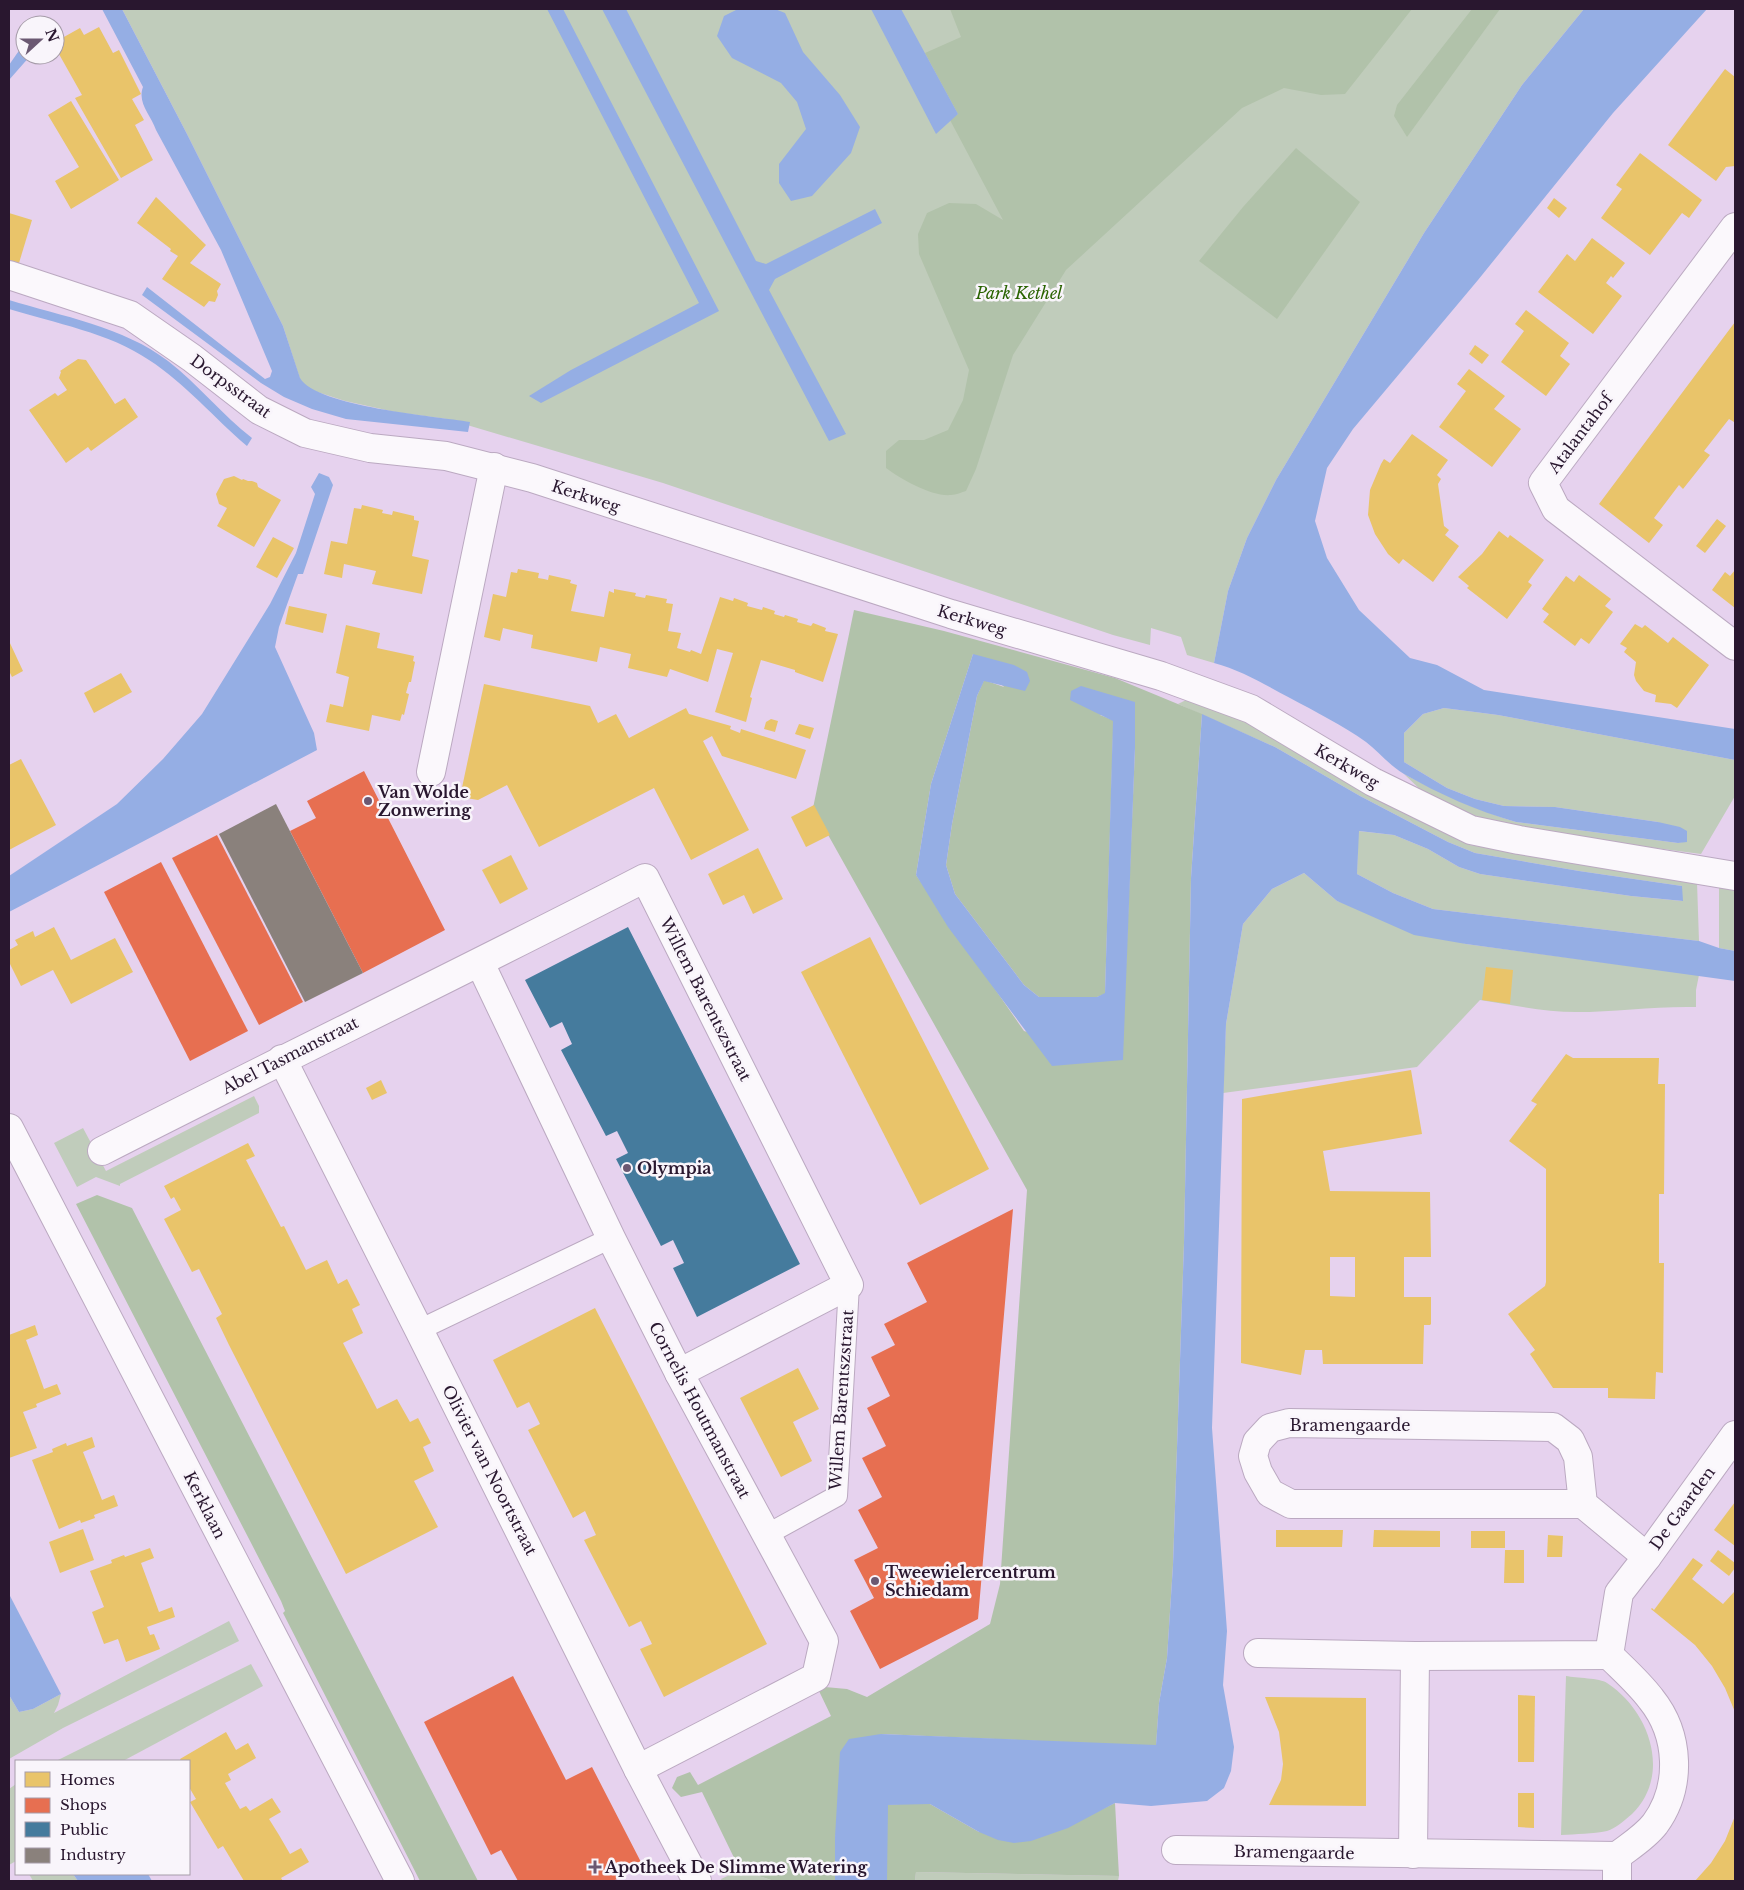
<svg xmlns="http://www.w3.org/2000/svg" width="1744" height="1890" viewBox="0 0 1744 1890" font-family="'Libre Baskerville',serif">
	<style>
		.green { fill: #c0ccbb }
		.forest { fill: #b1c2aa; fill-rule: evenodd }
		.water { fill: #95aee4 }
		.homes { fill: #e9c46a; fill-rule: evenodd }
		.shops { fill: #e76f51 }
		.public { fill: #457b9d }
		.industry { fill: #8a817c }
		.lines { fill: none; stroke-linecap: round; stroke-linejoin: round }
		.service-casing { stroke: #bba9c1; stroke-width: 22 }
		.minor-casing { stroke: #bba9c1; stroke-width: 30 }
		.service { stroke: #fbf8fc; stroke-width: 20 }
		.minor { stroke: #fbf8fc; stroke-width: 28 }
		.poi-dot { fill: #6b5872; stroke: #f9f5fb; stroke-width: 2 }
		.labels { text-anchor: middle; stroke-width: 5; stroke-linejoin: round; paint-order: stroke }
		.park-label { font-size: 16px; font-style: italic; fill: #296300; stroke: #f9f5fb }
		.street-label { font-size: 16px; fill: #29172f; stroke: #f9f5fb }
		.poi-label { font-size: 16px; font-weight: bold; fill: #29172f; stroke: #f9f5fb; text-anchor: start }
	</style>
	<rect width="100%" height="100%" fill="#e6d2ee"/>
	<!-- green -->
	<g class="green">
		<path d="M122,9H1584L1522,85L1424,233L1276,480L1247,538L1228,591L1214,663L1187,655L1181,637L1151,628L1150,645L1113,635L663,483L447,419L395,412L345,401L311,390L304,385L300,379L283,326L187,134Z"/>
		<path d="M1194,696L1242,717L1365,789L1470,845L1697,882L1699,941L1433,909L1393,893L1357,874L1358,831L1394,835L1428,849L1459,867L1480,874L1631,896L1682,901V886L1579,871L1475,853L1448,842L1360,796L1275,747L1178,704Z"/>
		<path d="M1444,708L1498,715L1735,760V796L1701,854L1549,834L1495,825L1427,796L1404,774C1440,793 1476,810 1516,822L1678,843L1687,841L1658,822L1555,807L1504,806L1475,799L1447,788L1404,762V733L1423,714Z"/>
		<path d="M1304,873L1337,901L1466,944L1699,975L1696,990V1007C1656,1006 1616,1012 1576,1012C1545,1012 1512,1005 1480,1000L1417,1067L1223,1093L1226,1024L1243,924L1272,889Z"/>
		<path d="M1719,886L1735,888V951L1719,948Z"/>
		<path d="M254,1096L259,1106V1113L120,1184V1186L96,1177L77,1187L54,1143L83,1128L106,1171Z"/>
		<path d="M229,1621L239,1641L63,1728L9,1759V1695L19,1712L33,1709L61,1694L58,1705L54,1713Z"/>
		<path d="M251,1664L263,1686L123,1761H56Z"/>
		<path d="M1566,1676C1576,1678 1600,1678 1607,1683C1650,1711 1672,1775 1632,1814C1625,1820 1616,1828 1607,1831C1593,1834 1576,1834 1561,1835Z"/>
		<path d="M16,1784V1861L9,1865V1789Z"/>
		<path d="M740,1870L774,1881H722L721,1879Z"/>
		<path d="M916,1872L1119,1876L1118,1881H915Z"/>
		<path d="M29,1874H73L78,1881H33Z"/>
	</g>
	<!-- forest -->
	<g class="forest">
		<path d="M950,9H1412L1345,94L1321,95L1284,88L1242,108L1066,270L1013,355L976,469L966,491C962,492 956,495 951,495C932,497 901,479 886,468V451L899,440H924L948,430L963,400L969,370L919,254L918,234L927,213L949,203L976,204L1003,220L950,120L958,114L925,53L961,37Z"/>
		<path d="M1472,9H1500L1407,137L1394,116L1397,105Z"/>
		<path d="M1296,148L1360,202L1277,319L1199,261L1243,207Z"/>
		<path d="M854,610L944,631L1115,678L1202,714L1191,878L1184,1243L1173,1565L1167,1658L1159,1703L1156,1746L881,1734L835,1837V1881H774L740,1870L702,1792L681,1797L672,1788L677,1777L690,1772L698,1785L831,1716L819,1691L825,1687L847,1689L867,1697L990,1624L1000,1584L1027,1190L813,808ZM973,654L1004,687L984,680L977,696L952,824L946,865L955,894L1024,985L1039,997H1097L1105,994L1113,734V720L1100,715L1135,702V748L1122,1060L1024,1031L916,875L931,784Z"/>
		<path d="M97,1195L132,1208L478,1881H420L283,1613L285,1611L281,1601L76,1204Z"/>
		<path d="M911,1803L930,1804L979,1832L1084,1818L1115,1803L1119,1876L916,1872L915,1881H887V1805Z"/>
	</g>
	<!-- water -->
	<g class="water">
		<path d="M102,9H122L187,134L283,326L300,378C317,407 436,416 470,422L468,432L346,419L312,409L284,397L261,383L142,295L147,287L265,379L270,377L272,371L221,250L156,130C151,115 137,103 143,87Z"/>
		<path d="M547,9H563L719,311L541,403L529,396L571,370L699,303Z"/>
		<path d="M602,9H626L756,261L766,264L875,209L882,223L775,279L769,290L846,434L829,441Z"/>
		<path d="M738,9H775L785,13L803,52L840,95L860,127L851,153L812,196L791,201L779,183V164L806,129L797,102L781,83L732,58L717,36L724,16Z"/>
		<path d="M871,9H901L958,114L936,134Z"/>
		<path d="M1584,9H1707L1613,113L1478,280L1353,429L1327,468L1315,521L1327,558L1359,610L1410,658L1437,665L1484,690L1735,729V760L1498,715L1444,708L1423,714L1404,733V762L1447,788L1475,799L1504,806L1555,807L1658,822L1680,827L1687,831V842L1678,843L1516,822C1477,811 1439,794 1404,774C1389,765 1379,752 1366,742C1344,726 1314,711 1290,698C1265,685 1241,670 1214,663L1228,591L1247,538L1276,480L1424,233L1522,85Z"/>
		<path d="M25,42V55H31L9,80V65Z"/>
		<path d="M9,300C61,316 124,327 168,361C198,384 222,415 252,438L247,446C214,418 186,384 149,360C110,333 54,323 9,309Z"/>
		<path d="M319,473L329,477L333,485L303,574H298L279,627L275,647L314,733L317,750L9,912V876L117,804L163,759L202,714L270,604L296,553L315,494L311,487Z"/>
		<path d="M973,654L1014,665L1027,672L1030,681L1025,691L984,681L977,696L952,824L946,865L955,894L1024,985L1039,997H1097L1105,993L1113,721L1070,700L1071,691L1081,686L1135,702V748L1123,1060L1052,1066L948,927L916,875L931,784Z"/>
		<path d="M1202,714L1275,747L1360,796L1448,842L1475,853L1579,871L1682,886L1683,901L1631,896L1480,874L1459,867L1428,849L1394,835L1359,831L1357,874L1393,893L1433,909L1699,941L1719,948L1735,951V981L1466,944L1414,935L1337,901L1304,873L1272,889L1243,924L1226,1024L1212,1428L1227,1631L1223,1685L1234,1747L1231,1771L1224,1788L1207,1801L1151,1806L1115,1803L1068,1828L1031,1841L1014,1843L998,1840L979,1832L930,1804L888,1805L887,1881H835V1837L840,1752L849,1739L881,1734L1156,1745L1159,1703L1167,1658L1173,1565L1184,1243L1191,878Z"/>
		<path d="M9,1594L61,1694L33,1709L19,1712L9,1695Z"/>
		<path d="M73,1874H148L152,1881H78Z"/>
	</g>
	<!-- homes -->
	<g class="homes">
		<path d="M99,27L113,53L119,50L141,94L132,99L144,120L135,125L153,160L121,178L75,98L82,95L55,47V42L80,28L84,35Z"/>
		<path d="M1725,69L1735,77V166L1726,167L1716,181L1668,145Z"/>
		<path d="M71,101L119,180L71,209L55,181L79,167L48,115Z"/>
		<path d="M1640,153L1702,200L1689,218L1682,213L1650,255L1601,218L1622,189L1616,185Z"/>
		<path d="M156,197L206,245L190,263L221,284L217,291L218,295L215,302L209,301L204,307L162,279L178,256L170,251L171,249L137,223Z"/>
		<path d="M1554,198L1567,208L1559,218L1547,208Z"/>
		<path d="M9,213L32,220L19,263L9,260Z"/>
		<path d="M1592,238L1625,263L1613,278L1611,276L1606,283L1622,296L1593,334L1538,292L1567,254L1575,261Z"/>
		<path d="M1526,310L1569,343L1560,356L1570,364L1546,396L1501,362L1524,331L1515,324Z"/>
		<path d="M1735,322V421L1734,422L1729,419L1704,451L1710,455L1683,489L1679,485L1654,518L1663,525L1649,543L1599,504Z"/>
		<path d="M1475,345L1489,355L1482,364L1469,354Z"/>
		<path d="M78,359L86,360L115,404L125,398L138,417L91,451L88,447L66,463L29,410L55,393L58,396L67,390L59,378L61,372L60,371Z"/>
		<path d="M1469,369L1505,396L1494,409L1521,429L1492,467L1439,427L1466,391L1457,384Z"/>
		<path d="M1412,434L1448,460L1437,475L1441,479L1438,484L1444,526L1449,530L1445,535L1459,546L1433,582L1403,559L1399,564L1388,554L1375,534L1368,515L1370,490L1381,464L1384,459L1390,463Z"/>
		<path d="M234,476L242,480L243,479L248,481H252L257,483L258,487L281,500L254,547L217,526L227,508L219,504L216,494L224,479Z"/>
		<path d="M362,505L383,510L382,513L392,515L393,511L414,516V520L419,521L412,556L429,560L422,594L372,584L376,571L344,564L342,578L324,574L331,541L347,544L354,508L361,509Z"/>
		<path d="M1717,519L1726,526L1705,553L1696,546Z"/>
		<path d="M1499,531L1508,538L1510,535L1544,560L1528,582L1532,585L1507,619L1467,588L1469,586L1458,577L1482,554Z"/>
		<path d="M273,537L294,548L277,578L256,567Z"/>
		<path d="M518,569L539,573L538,578L544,579L548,580L549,575L571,580L570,583L577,585L571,611L604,617L609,591L614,593V589L636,593L635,596L645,598L646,595L667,599L666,603L673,604L668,631L681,633L677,648L690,652L691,650L701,654L720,597L733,601L734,598L748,603L747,606L762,610L763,607L775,611L774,614L784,617L785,615L798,619L797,622L811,626L813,623L826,628L825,631L838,634L823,682L795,672V670L761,660L750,697L752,698L746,722L715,712L733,653L717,649L708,682L670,669L667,677L628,668L631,654L600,647L597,662L531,648L533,635L503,628L500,641L484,637L493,594L506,597L511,572L517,573Z"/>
		<path d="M1735,570V608L1712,590L1725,572L1730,576Z"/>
		<path d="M1579,575L1611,599L1605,606L1613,612L1589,644L1581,638L1575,646L1543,622L1549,614L1542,609L1566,576L1574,582Z"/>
		<path d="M289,606L327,614L323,633L285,624Z"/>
		<path d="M1635,624L1642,628L1645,625L1668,643L1673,637L1709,665L1677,708L1671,704L1655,702L1656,695L1644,691L1636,681L1634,675L1636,662L1624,652L1627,648L1620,644Z"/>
		<path d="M346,625L380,633L377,648L414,656L413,661L415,662L411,682H409L406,693L409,694L404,715L402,714L400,721L372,715L369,731L326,722L330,704L343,707L349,677L336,673Z"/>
		<path d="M9,641L23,671L12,677L9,671Z"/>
		<path d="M121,673L132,692L94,713L84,693Z"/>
		<path d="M484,684L590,706L598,723L616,714L629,738L686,708L689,714L731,726L730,729L740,733L741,729L806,750L796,779L722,756L712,736L703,741L749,830L691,860L654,788L539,847L507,785L478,800L460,797Z"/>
		<path d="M771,719L778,721L775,732L764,729L766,722Z"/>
		<path d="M799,724L814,728L810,739L795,734Z"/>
		<path d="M21,759L56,825L9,850V765Z"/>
		<path d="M814,805L830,835L806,847L791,817Z"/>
		<path d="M758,848L783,899L753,914L744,895L723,905L708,874Z"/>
		<path d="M511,855L528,889L500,904L482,870Z"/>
		<path d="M54,927L71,960L115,938L133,972L71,1004L53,970L21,986L9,962V950L18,945L15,940L33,931L35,937Z"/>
		<path d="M870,937L989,1169L920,1205L801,972Z"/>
		<path d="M1486,967L1513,970L1510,1004L1482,1000Z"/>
		<path d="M1566,1054L1573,1058H1659L1658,1084H1665L1664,1194H1659V1263H1664L1663,1373L1656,1372L1655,1399L1608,1398V1388H1553L1530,1354L1535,1350L1508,1314L1545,1286L1546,1282V1169L1509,1141L1537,1104L1531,1101Z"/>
		<path d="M1411,1070L1422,1134L1323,1151L1330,1191L1430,1192L1431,1257H1404V1297H1431V1324L1430,1325H1424L1423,1364H1323L1322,1350H1305L1301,1375L1241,1363L1242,1099ZM1330,1257H1355V1297L1330,1296Z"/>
		<path d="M381,1080L387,1093L372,1100L366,1088Z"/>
		<path d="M248,1143L255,1156L246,1160L281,1227L284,1226L306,1270L327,1260L338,1284L347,1279L360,1305L352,1309L363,1333L343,1343L377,1409L397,1399L410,1422L418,1418L431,1443L423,1447L434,1471L414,1481L438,1527L346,1574L229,1345L216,1318L222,1314L199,1269L192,1272L164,1219L181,1210L174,1197L171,1199L164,1186Z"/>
		<path d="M595,1308L767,1644L664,1697L640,1649L652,1644L641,1621L629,1627L584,1540L596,1535L585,1511L573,1518L528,1430L540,1424L529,1402L517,1408L493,1360Z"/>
		<path d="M35,1325L38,1335L26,1340L35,1364L44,1389L57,1384L61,1394L36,1404L37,1407L23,1412L37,1448L9,1458V1335Z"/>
		<path d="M798,1368L819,1409L793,1422L812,1461L781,1477L740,1398Z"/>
		<path d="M92,1437L95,1447L83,1452L102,1500L114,1495L118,1506L94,1515L95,1518L81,1523L80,1520L59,1529L32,1460L53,1452L52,1449L66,1443L67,1446Z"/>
		<path d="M1735,1502V1546L1714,1530Z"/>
		<path d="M83,1529L94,1560L60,1573L49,1542Z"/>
		<path d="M1276,1530H1343L1342,1547H1276Z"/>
		<path d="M1374,1530L1440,1531V1547H1373Z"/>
		<rect x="1471" y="1531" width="34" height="17"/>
		<path d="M1548,1535L1563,1536L1562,1557H1547Z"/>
		<path d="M150,1548L154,1558L141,1563L159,1612L172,1607L175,1617L147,1627L150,1635L154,1634L160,1649L126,1662L118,1639L104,1644L92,1612L104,1607L90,1571L112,1563L111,1560L124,1555L125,1557Z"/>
		<path d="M1505,1550H1524V1583H1504Z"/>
		<path d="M1718,1550L1735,1563V1568L1729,1576L1710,1561Z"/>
		<path d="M1693,1558L1703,1565L1692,1579L1723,1604L1734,1592L1735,1593V1712L1725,1688L1712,1666L1695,1645L1651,1609L1652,1608L1654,1610Z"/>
		<path d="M1518,1695L1535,1696L1534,1762H1518Z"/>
		<path d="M1265,1697L1366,1698V1806L1269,1805L1281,1780L1283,1764L1279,1732Z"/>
		<path d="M226,1732L236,1750L248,1743L256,1758L228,1774L231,1780L225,1783L240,1809L246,1806L250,1811L272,1798L281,1812L269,1819L279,1835L290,1854L301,1848L309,1862L281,1878L283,1881H244L223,1846L218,1849L190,1802L196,1799L189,1787V1761H181L180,1759Z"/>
		<path d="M1518,1793H1534V1828L1518,1827Z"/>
		<path d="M1735,1816V1881H1695L1711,1863L1725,1841Z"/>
	</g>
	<!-- shops -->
	<g class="shops">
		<path d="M364,771L445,930L363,973L290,831L316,818L307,801Z"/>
		<path d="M217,835L303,1002L259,1025L172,858Z"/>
		<path d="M161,862L248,1031L190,1061L104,892Z"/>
		<path d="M1013,1209L978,1619L880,1669L850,1611L874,1598L854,1560L878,1548L858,1510L882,1497L862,1458L886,1446L867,1408L890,1396L871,1357L895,1345L884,1324L927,1302L907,1263Z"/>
		<path d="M513,1676L566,1780L592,1767L643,1866L613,1881H549L548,1880L545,1881H518L501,1850L491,1855L424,1722Z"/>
	</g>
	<!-- public -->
	<path class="public" d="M628,927L800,1264L697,1317L673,1268L684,1263L673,1240L661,1246L616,1159L628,1153L617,1131L606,1136L561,1050L572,1044L562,1022L550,1028L525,980Z"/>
	<!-- industry -->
	<path class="industry" d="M276,804L363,973L305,1002L219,834Z"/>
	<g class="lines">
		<defs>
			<g id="service">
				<path d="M419,1330L611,1238"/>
				<path d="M766,1535L837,1496L849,1285"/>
			</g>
			<g id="minor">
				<path d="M1735,227L1543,483L1556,509L1735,646"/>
				<path d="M9,275L130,315L192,358L259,410L305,433L370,448L446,456L532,478L951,614L1161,676L1251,709L1373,782L1471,830L1519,840L1735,876"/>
				<path d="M431,772L494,467"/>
				<path d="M480,963L611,1238L679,1373L824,1641L816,1677L638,1769"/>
				<path d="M282,1059L419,1330L638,1769L697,1881"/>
				<path d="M9,1128L400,1881"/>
				<path d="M102,1151C282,1059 465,971 645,878L849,1285L679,1373"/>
				<path d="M1647,1557L1735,1435"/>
				<path d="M1258,1653L1415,1656L1609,1655L1619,1593L1647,1557L1583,1504H1291L1270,1493L1258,1472L1253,1456L1257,1442L1270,1428L1289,1423L1553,1427L1570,1440L1578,1457L1583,1504"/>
				<path d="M1609,1655C1623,1669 1639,1683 1651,1699C1680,1735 1682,1787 1655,1824C1645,1837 1630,1846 1617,1856V1881"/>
				<path d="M1176,1850L1617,1856"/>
				<path d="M1413,1854L1415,1656"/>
			</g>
		</defs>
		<!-- service casing -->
		<use href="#service" class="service-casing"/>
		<!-- minor casing -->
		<use href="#minor" class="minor-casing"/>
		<!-- service -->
		<use href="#service" class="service"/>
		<!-- minor -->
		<use href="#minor" class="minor"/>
	</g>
	<!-- markers -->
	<g class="poi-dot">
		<circle cx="368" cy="801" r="5"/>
		<circle cx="627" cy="1168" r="5"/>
		<circle cx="875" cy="1581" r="5"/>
		<path d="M592.5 1859.5h5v5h5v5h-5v5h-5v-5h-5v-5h5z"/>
	</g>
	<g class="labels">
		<!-- park labels -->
		<g class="park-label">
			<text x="1019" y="299">Park Kethel</text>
		</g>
		<!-- street labels -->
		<g class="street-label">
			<text transform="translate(231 386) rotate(36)" y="6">Dorpsstraat</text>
			<text transform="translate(1580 433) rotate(-53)" y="6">Atalantahof</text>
			<text transform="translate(586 496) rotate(18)" y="6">Kerkweg</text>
			<text transform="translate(972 620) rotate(17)" y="6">Kerkweg</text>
			<text transform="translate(1347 766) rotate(30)" y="6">Kerkweg</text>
			<text transform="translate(706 999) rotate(63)" y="6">Willem Barentszstraat</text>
			<text transform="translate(290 1055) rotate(-27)" y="6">Abel Tasmanstraat</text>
			<text transform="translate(841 1400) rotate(-86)" y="6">Willem Barentszstraat</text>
			<text transform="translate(700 1410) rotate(62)" y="6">Cornelis Houtmanstraat</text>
			<text x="1350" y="1431">Bramengaarde</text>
			<text transform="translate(490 1470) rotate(63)" y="6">Olivier van Noortstraat</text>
			<text transform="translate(205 1505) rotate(63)" y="6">Kerklaan</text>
			<text transform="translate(1682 1508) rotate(-54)" y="6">De Gaarden</text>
			<text transform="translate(1294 1852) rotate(1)" y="6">Bramengaarde</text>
		</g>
		<!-- poi labels -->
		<g class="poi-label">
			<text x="378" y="798">Van Wolde<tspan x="378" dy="18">Zonwering</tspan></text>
			<text x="637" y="1174">Olympia</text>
			<text x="885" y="1578">Tweewielercentrum<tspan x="885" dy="18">Schiedam</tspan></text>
			<text x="605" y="1873">Apotheek De Slimme Watering</text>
		</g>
	</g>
	<!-- border -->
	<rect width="1744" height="1890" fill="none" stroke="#29172f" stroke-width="20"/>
	<!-- legend -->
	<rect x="15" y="1760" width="175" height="115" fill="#f9f5fb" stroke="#a69ca9"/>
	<rect x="25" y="1772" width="25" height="15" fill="#e9c46a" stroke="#a69ca9"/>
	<text x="60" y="1785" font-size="15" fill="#29172f">Homes</text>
	<rect x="25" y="1798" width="25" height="15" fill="#e76f51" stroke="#a69ca9"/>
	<text x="60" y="1810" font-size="15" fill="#29172f">Shops</text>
	<rect x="25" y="1822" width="25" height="15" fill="#457b9d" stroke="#a69ca9"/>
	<text x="60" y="1835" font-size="15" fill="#29172f">Public</text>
	<rect x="25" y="1848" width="25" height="15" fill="#8a817c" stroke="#a69ca9"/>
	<text x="60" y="1860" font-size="15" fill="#29172f">Industry</text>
	<!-- north arrow -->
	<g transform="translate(40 40) rotate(69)"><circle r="24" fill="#f9f5fb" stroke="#a69ca9"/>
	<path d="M0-4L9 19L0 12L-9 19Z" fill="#6b5872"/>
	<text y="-8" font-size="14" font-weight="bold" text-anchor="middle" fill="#29172f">N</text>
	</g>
</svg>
